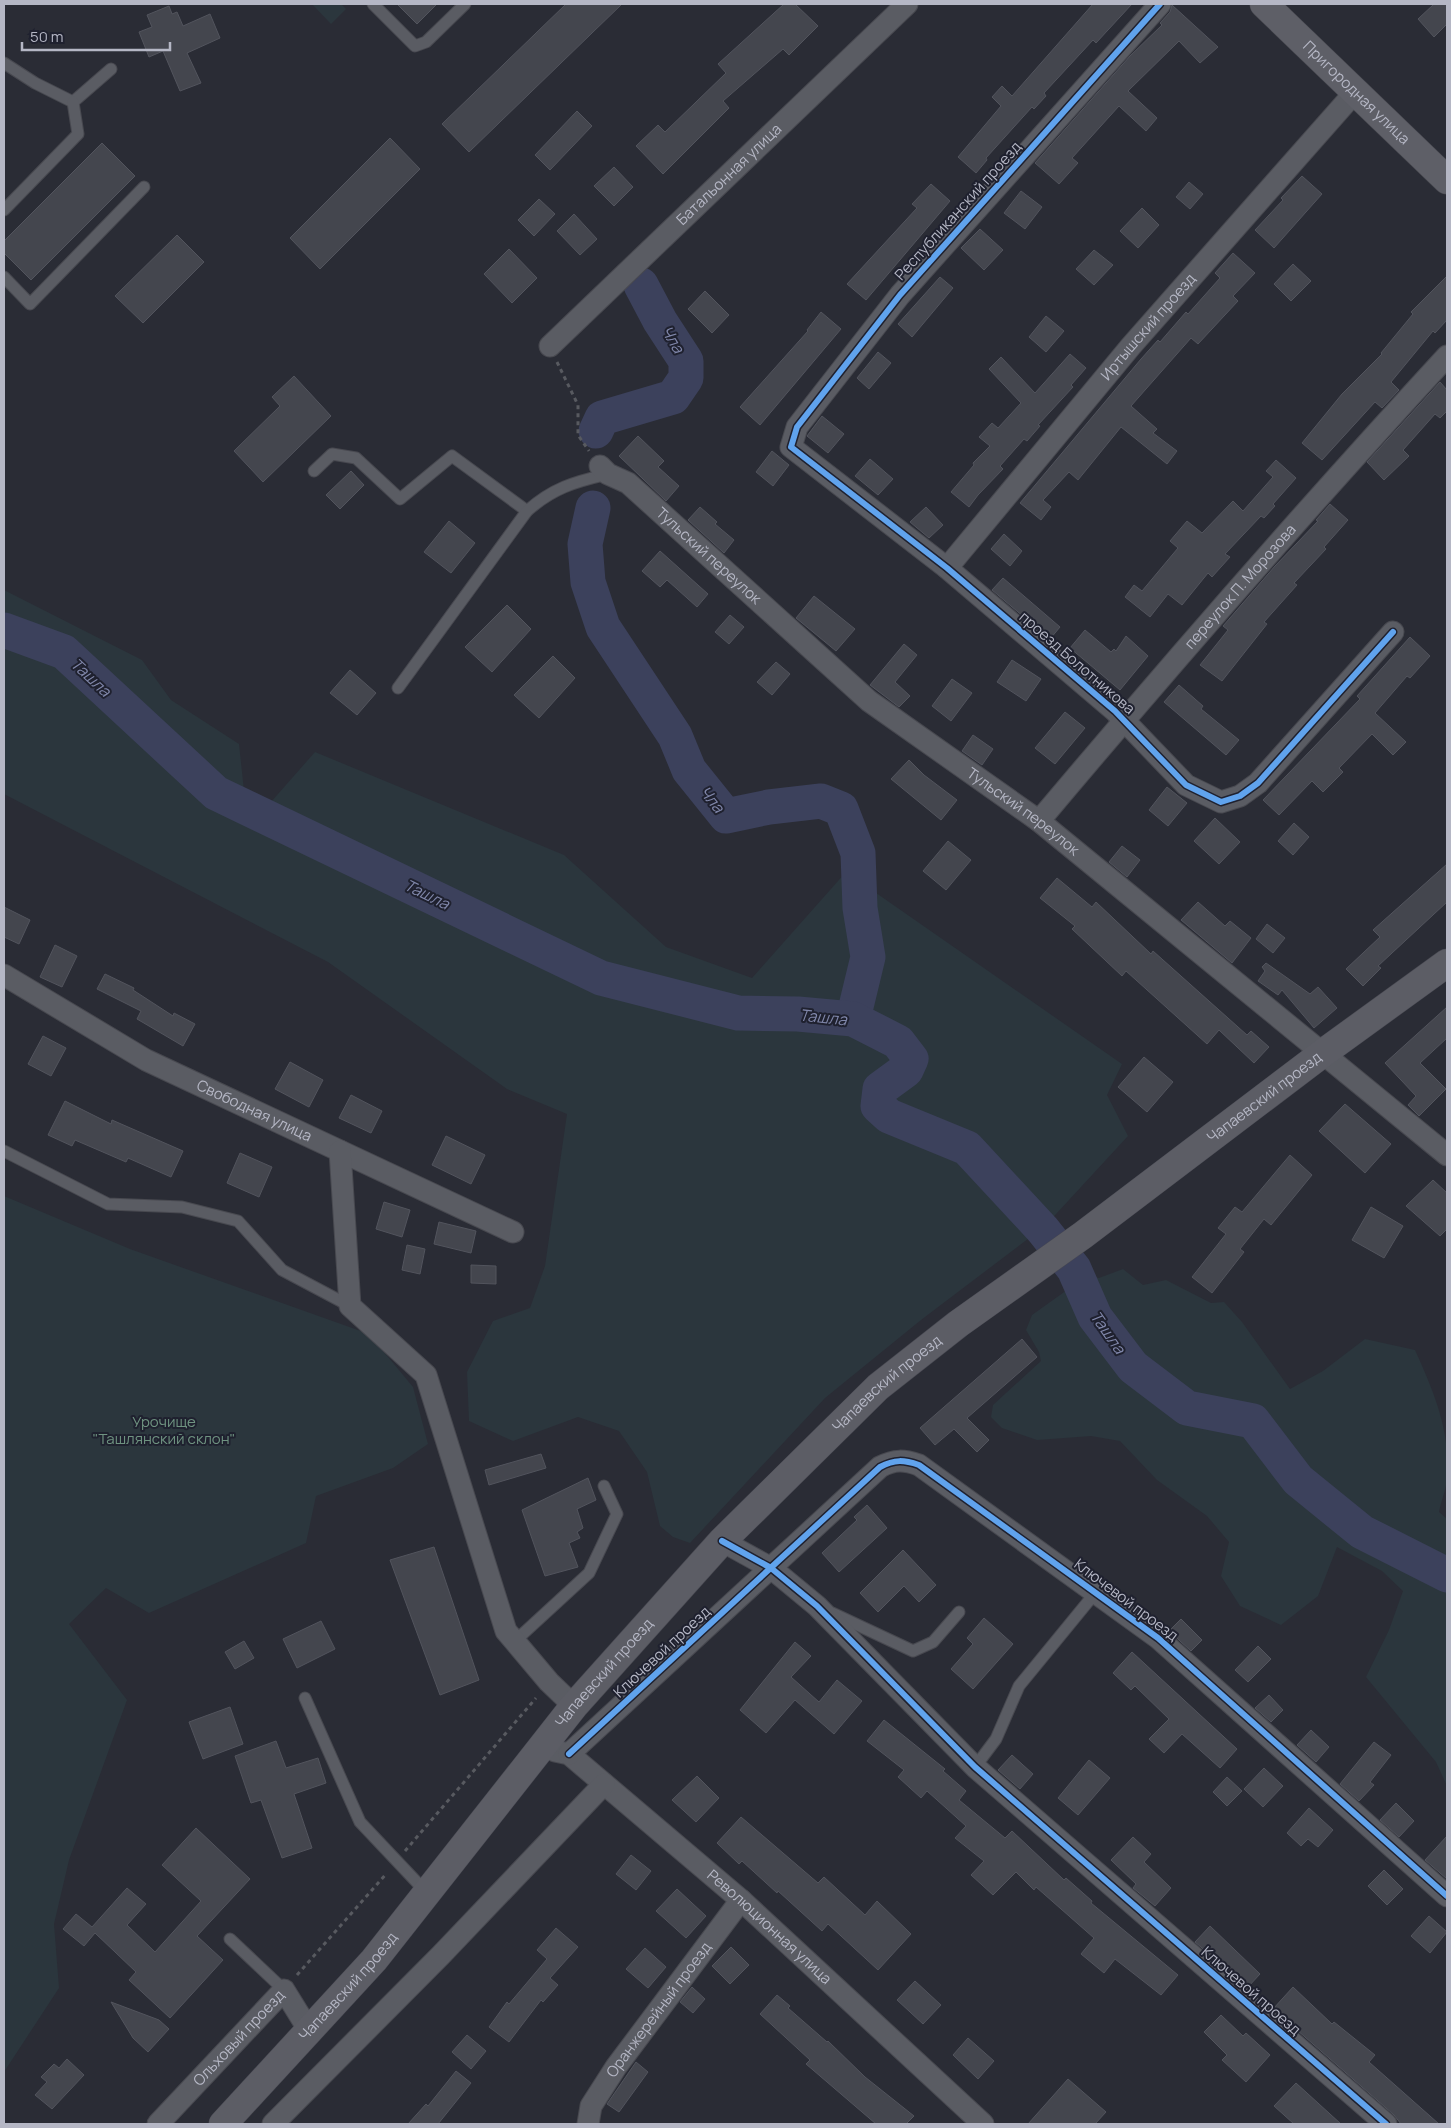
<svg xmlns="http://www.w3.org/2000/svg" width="1451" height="2128" viewBox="0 0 1451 2128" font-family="Manrope,sans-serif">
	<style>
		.green { fill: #2b363d }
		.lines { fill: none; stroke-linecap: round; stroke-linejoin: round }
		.river { stroke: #3c415c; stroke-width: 35 }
		.building { fill: #44464e; stroke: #52545d }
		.lane-casing { stroke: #484950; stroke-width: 13 }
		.street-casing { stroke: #484950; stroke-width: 23 }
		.secondary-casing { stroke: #484950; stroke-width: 29 }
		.primary-casing { stroke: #484952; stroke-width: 29 }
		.path { stroke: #585a60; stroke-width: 3; stroke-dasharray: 4 4; stroke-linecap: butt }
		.lane { stroke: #5a5c63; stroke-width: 11 }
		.street { stroke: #5a5c63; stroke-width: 21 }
		.secondary { stroke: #5e5f67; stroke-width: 28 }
		.primary { stroke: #5c5d65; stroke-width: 28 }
		.cycleway-casing { stroke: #1f212f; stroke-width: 9 }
		.cycleway { stroke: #60a3ed; stroke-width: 6 }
		.labels { text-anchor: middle; stroke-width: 4; stroke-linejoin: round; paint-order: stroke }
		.street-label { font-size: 15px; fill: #b5b7c5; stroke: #1f212f }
		.park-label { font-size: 15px; fill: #6f9381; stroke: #1f212f }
		.water-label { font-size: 16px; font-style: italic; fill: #8087aa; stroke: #1f212f }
	</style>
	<rect width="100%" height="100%" fill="#2a2c35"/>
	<!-- green -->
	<g class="green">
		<path d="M312,4H341L346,9L331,24Z"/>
		<path d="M4,590L142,660L171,700L239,744L248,828L315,752L564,855L666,947L752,978L846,872L1122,1064L1107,1095L1128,1136L1045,1226L921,1320L825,1398L690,1543L673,1537L660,1526L647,1472L619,1431L578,1417L513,1441L469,1421L467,1372L493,1321L530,1308L545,1266L567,1114L507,1089L328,962L4,794Z"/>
		<path d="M4,1196L130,1249L369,1334L413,1387L428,1444L393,1468L316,1496L306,1543L149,1613L106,1588L69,1624L127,1700L69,1860L54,1924L59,1988L4,2072Z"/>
		<path d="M1123,1269L1143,1285L1166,1280L1211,1303L1224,1302L1242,1322L1290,1389L1323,1371L1365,1339L1415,1350C1434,1392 1451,1432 1447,1479C1446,1490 1441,1501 1439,1512L1447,1519V1786L1436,1762L1366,1677L1389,1630L1403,1591L1382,1571L1337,1547L1318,1596L1281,1625L1240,1606L1221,1576L1229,1542L1207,1516L1157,1480L1120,1441L1091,1436L1037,1440L1002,1428L991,1417L993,1405L1041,1361L1039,1352L1026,1330L1032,1315L1088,1275L1099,1278Z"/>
	</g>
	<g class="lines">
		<!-- river -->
		<g class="river">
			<path d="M596,431L602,418L673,397L686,378V361L660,321L641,285"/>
			<path d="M593,508L585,544L588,582L603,627L675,736L689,770L726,816L769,807L821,801L841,809L858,853L860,908L868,957L853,1019"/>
			<path d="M4,630L64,652L216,793L601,978L738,1013L798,1014L853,1019L898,1042L911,1059L906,1070L880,1089L878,1106L889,1116L967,1148L1043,1230L1074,1269L1095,1317L1133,1367L1187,1408L1253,1421L1298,1480L1362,1532L1447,1575"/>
		</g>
	</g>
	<!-- building -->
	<g class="building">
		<path d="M397,4H437L417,24Z"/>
		<path d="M566,4H622L469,152L442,124Z"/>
		<path d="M784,4H795L818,26L789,55L783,49L723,101L729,108L663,174L636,146L658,125L665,132L726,73L718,64Z"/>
		<path d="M1093,4H1132L1096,43L1093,40L1044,93L1046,96L1034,109L1032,107L986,158L987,160L976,173L958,157L1001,106L992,97L1002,86L1012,96Z"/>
		<path d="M1434,4H1447V24L1434,37L1418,19Z"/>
		<path d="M1172,5L1218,47L1200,63L1179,41L1128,91L1157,118L1146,131L1119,106L1072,158L1078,163L1059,184L1035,163L1130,56L1162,25L1160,23L1170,12Z"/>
		<path d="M169,6L172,14L177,12L183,26L210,14L220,38L187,53L201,83L180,91L163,51L149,57L139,32L152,27L147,15Z"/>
		<path d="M577,111L592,126L550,170L535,155Z"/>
		<path d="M390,138L420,169L320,269L290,238Z"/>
		<path d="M102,143L135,176L31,280L4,253V241Z"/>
		<path d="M614,167L633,187L614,206L594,186Z"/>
		<path d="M1302,176L1322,194L1274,248L1255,230L1283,200L1281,198Z"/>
		<path d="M1189,182L1203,194L1190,209L1176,197Z"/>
		<path d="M931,184L950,201L866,300L847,284L917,208L912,204Z"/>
		<path d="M1021,191L1042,207L1025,229L1004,213Z"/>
		<path d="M539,199L555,214L534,236L518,220Z"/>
		<path d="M1142,208L1159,225L1138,248L1120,231Z"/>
		<path d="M574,214L597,239L580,255L557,231Z"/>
		<path d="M980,229L1003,250L984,270L961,248Z"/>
		<path d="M177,235L204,262L143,323L115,296Z"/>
		<path d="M509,249L537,278L512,303L484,274Z"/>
		<path d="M1094,250L1113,265L1094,285L1076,269Z"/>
		<path d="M1233,253L1255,273L1233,296L1238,301L1198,344L1191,338L1131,406L1157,429L1153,433L1177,451L1167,464L1121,427L1078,480L1069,472L1043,500L1051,507L1041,520L1020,503L1141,359L1158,340L1160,342L1186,312L1188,314L1220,278L1215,273Z"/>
		<path d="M1293,264L1311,281L1291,301L1274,284Z"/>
		<path d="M1447,276V320L1435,333L1433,331L1391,382L1399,390L1382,408L1375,402L1322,460L1302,443L1342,394L1382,354L1381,353L1413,314L1411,312Z"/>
		<path d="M940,277L953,288L912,337L898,324Z"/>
		<path d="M705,291L729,315L712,333L688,309Z"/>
		<path d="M821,312L841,329L760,425L740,407L808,331L807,330Z"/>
		<path d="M1046,316L1064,331L1046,352L1029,337Z"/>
		<path d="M878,352L891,363L869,389L857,378Z"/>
		<path d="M1070,354L1086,368L1071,385L1073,387L1038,425L1040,426L1027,441L1024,439L1000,466L1003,469L978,495L969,507L951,492L974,465L973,463L990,446L979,437L992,423L998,428L1021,403L989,369L1001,357L1035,393Z"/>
		<path d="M294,376L331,416L263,482L234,451L280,406L272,397Z"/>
		<path d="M1440,382L1447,390V411L1440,418L1435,414L1403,450L1409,456L1384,480L1367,462Z"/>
		<path d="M822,416L844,434L828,453L807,436Z"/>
		<path d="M638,436L664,461L658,467L679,486L666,501L619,456Z"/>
		<path d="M772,451L789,465L773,486L756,472Z"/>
		<path d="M870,459L893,479L878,495L855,476Z"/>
		<path d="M1276,460L1296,478L1273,504L1275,506L1264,518L1261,516L1225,554L1230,557L1212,577L1208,573L1182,605L1168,594L1150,617L1125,597L1134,585L1142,591L1178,548L1170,541L1187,521L1202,533L1233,501L1243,511L1273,477L1266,471Z"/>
		<path d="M351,471L364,485L340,509L326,495Z"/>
		<path d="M1330,504L1348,520L1324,547L1326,549L1294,583L1297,585L1264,622L1267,624L1222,681L1200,665L1228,630L1223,626L1275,566L1318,521L1316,520Z"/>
		<path d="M700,507L717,522L715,524L734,540L724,553L688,520Z"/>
		<path d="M926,507L943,525L929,538L910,522Z"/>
		<path d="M449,521L475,543L451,573L424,552Z"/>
		<path d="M1004,534L1022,551L1010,566L991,549Z"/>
		<path d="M660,551L708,594L697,607L667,580L660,587L642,571Z"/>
		<path d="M1003,578L1060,627L1050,639L992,590Z"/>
		<path d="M814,596L855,629L836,651L796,618Z"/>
		<path d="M507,605L531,629L492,672L465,647Z"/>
		<path d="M730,615L744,627L729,644L715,632Z"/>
		<path d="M1085,630L1111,652L1114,649L1116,651L1126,636L1148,656L1120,690L1070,648Z"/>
		<path d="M1410,637L1430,656L1410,678L1407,676L1375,713L1406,742L1393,755L1372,734L1339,768L1343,772L1323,792L1312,781L1279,815L1263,800L1360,699L1357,696Z"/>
		<path d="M904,644L917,655L895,682L910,696L899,707L870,685Z"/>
		<path d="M553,656L575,678L539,718L514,695Z"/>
		<path d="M1012,660L1041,679L1026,701L997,682Z"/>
		<path d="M776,662L790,674L772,695L757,682Z"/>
		<path d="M350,670L376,693L357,715L330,693Z"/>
		<path d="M952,679L972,693L951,721L932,706Z"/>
		<path d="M1179,685L1203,706L1201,709L1239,740L1226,755L1164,702Z"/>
		<path d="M1065,712L1085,728L1055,764L1035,748Z"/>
		<path d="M973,735L993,749L982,765L962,751Z"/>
		<path d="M909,760L924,775L957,800L941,820L891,779Z"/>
		<path d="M1167,787L1187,803L1168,826L1149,810Z"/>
		<path d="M1215,818L1240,842L1219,864L1194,841Z"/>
		<path d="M1294,823L1309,837L1293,855L1278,841Z"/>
		<path d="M948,841L971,860L946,890L923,871Z"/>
		<path d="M1122,846L1140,860L1127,877L1109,862Z"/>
		<path d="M1447,864V902L1378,966L1381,968L1363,986L1346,969L1380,937L1373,930Z"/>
		<path d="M1057,878L1092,907L1096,902L1151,954L1153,951L1247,1035L1251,1031L1269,1047L1254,1063L1219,1030L1207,1044L1126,971L1122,976L1072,929L1075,926L1040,898Z"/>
		<path d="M1198,902L1225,926L1230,921L1251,938L1232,963L1181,920Z"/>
		<path d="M4,907L30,920L19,944L4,937Z"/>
		<path d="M1267,924L1285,938L1273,953L1256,939Z"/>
		<path d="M55,945L77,956L62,987L40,977Z"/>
		<path d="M1266,963L1310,994L1318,987L1337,1008L1314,1028L1282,990L1278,995L1258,981L1265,971L1262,967Z"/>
		<path d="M105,974L134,988L133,990L173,1016L174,1013L195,1024L183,1046L137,1019L141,1011L97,989Z"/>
		<path d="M1447,1007V1038L1420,1063L1446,1089L1419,1116L1408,1105L1416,1096L1385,1063Z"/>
		<path d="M43,1036L66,1048L51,1076L28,1064Z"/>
		<path d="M1144,1057L1173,1082L1147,1112L1118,1087Z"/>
		<path d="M290,1062L323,1080L309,1107L275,1089Z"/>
		<path d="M351,1095L382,1111L371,1133L339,1118Z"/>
		<path d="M65,1101L111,1124L112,1120L183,1151L171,1177L128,1158L126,1162L75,1140L72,1146L48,1135Z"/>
		<path d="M1345,1104L1391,1144L1365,1173L1319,1131Z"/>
		<path d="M446,1136L485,1155L471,1184L432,1165Z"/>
		<path d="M240,1153L272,1167L259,1197L227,1183Z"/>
		<path d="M1290,1155L1312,1175L1271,1225L1264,1219L1240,1249L1244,1252L1212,1293L1192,1277L1226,1234L1218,1228L1235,1207L1242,1212Z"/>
		<path d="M1433,1180L1447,1193V1229L1440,1236L1406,1206Z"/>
		<path d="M384,1202L410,1210L402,1237L376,1229Z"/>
		<path d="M1371,1207L1403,1226L1384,1258L1352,1240Z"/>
		<path d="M439,1222L476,1231L471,1253L434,1244Z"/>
		<path d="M407,1245L425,1249L420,1274L402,1270Z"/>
		<path d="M471,1265L496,1266V1284L471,1283Z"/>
		<path d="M1022,1339L1037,1357L967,1418L989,1440L977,1452L954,1429L935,1445L920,1428Z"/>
		<path d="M541,1454L546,1468L489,1485L485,1470Z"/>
		<path d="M588,1478L596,1500L577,1509L583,1528L577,1532L580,1538L569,1543L578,1567L545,1576L522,1510Z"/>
		<path d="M867,1505L887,1528L839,1572L822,1553L857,1520L854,1517Z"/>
		<path d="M434,1547L479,1680L440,1695L390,1560Z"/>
		<path d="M903,1550L936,1585L919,1602L904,1586L878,1612L860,1593Z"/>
		<path d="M984,1618L1013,1644L973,1689L951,1669L973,1644L967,1638Z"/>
		<path d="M1181,1619L1202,1640L1191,1651L1169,1631Z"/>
		<path d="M321,1621L335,1649L297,1668L283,1639Z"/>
		<path d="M244,1641L254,1658L235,1669L225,1652Z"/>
		<path d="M795,1642L811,1656L791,1677L819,1702L837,1680L862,1701L834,1734L795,1700L766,1733L740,1710Z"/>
		<path d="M1258,1646L1271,1659L1248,1682L1235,1670Z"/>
		<path d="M1132,1652L1237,1749L1220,1768L1182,1734L1164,1753L1149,1739L1169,1719L1135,1686L1131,1690L1113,1673Z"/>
		<path d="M1269,1695L1283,1710L1271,1722L1255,1708Z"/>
		<path d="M230,1707L243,1744L203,1759L189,1722Z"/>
		<path d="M884,1720L945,1769L943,1771L966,1791L959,1800L1005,1838L1012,1831L1064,1880L1066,1878L1092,1901L1091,1903L1178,1975L1161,1995L1115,1959L1104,1973L1081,1954L1094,1938L1036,1887L1034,1890L1016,1872L993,1895L971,1875L984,1861L955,1838L966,1826L927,1791L921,1798L898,1777L904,1770L867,1741Z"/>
		<path d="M1311,1730L1329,1747L1316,1762L1297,1745Z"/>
		<path d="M276,1741L286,1768L318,1758L326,1783L294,1794L312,1848L282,1858L261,1800L251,1803L235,1756Z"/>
		<path d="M1374,1742L1391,1755L1370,1782L1374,1785L1359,1801L1340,1784Z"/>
		<path d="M1012,1755L1033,1774L1020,1789L998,1770Z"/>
		<path d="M1089,1760L1110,1778L1078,1815L1058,1798Z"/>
		<path d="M1264,1768L1283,1786L1263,1807L1244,1789Z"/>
		<path d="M697,1776L719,1798L696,1822L672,1800Z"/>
		<path d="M1227,1777L1242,1791L1227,1806L1213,1792Z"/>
		<path d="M1396,1803L1414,1821L1399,1837L1380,1820Z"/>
		<path d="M1309,1808L1333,1830L1318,1847L1308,1839L1301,1846L1287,1833Z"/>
		<path d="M741,1817L818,1883L824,1877L865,1915L877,1901L911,1934L878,1970L828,1924L822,1931L778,1891L777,1893L742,1861L739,1864L717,1843Z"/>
		<path d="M196,1828L250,1879L197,1936L223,1960L170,2018L129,1980L136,1972L95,1933L84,1946L63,1929L76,1914L92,1927L127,1888L146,1904L127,1925L155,1952L201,1901L162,1865Z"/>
		<path d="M1447,1836V1879L1425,1860Z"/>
		<path d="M1133,1837L1151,1854L1144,1862L1171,1888L1155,1906L1133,1888L1136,1884L1111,1860Z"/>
		<path d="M631,1855L651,1871L636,1890L616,1874Z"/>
		<path d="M1384,1870L1403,1889L1387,1905L1368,1886Z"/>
		<path d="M677,1889L706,1916L686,1938L656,1911Z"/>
		<path d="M1429,1916L1447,1932L1430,1953L1411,1936Z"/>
		<path d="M1210,1926L1260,1974L1248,1987L1195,1942Z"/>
		<path d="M556,1928L578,1947L550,1978L558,1985L543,2002L541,2000L509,2042L489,2027L507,2002L509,2004L547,1959L537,1950Z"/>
		<path d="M731,1947L749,1965L730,1984L712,1966Z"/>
		<path d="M645,1948L666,1967L648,1988L626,1969Z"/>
		<path d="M915,1981L941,2005L923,2024L897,2000Z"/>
		<path d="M692,1987L705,1999L693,2013L680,2002Z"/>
		<path d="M1293,1987L1332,2024L1334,2022L1375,2055L1369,2062L1439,2124H1401L1394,2115L1273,2009Z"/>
		<path d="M777,1995L790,2006L788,2008L827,2042L828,2041L865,2077L914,2116L906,2124H876L806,2064L810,2060L760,2014Z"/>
		<path d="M111,2002L159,2020L169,2029L148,2052L133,2038Z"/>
		<path d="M1221,2015L1243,2036L1246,2033L1270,2055L1246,2082L1222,2060L1227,2055L1204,2032Z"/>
		<path d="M467,2035L486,2051L471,2069L452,2052Z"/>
		<path d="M968,2038L994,2061L978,2079L953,2055Z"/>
		<path d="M67,2059L84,2075L52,2109L35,2095L47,2082L41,2077L54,2064L59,2068Z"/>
		<path d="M636,2062L648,2072L619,2112L607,2104Z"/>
		<path d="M456,2071L471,2083L438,2124H408L426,2104L428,2106Z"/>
		<path d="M1068,2079L1106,2112L1095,2124H1028Z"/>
		<path d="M1296,2083L1341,2124H1294L1274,2106Z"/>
	</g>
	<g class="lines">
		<defs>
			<g id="lane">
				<path d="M373,4L415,46L426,42L465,4"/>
				<path d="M4,63L35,83L73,102L111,69"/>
				<path d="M4,210L78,134L73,102"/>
				<path d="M4,277L30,304L144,187"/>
				<path d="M314,471L332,454L356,458L400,499L452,456L527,511"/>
				<path d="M398,688L527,511C553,488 574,482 608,474"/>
				<path d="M4,1151L108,1204L182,1207L238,1221L282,1270L350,1306"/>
				<path d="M832,1613L913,1651L933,1642L959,1612"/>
				<path d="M515,1641L589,1573L617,1514L604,1486"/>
				<path d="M305,1698L360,1822L427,1893"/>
				<path d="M975,1767L996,1739L1019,1686L1096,1592"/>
				<path d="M230,1939L284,1990"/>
			</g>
			<g id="street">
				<path d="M1160,4L900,295L797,427L791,447L947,568L1115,711L1186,785L1221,802L1240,796L1258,783L1393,632"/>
				<path id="s1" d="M550,346L907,4"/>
				<path id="s2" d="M600,466L608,474L628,483L869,701L1039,821L1447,1155"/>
				<path id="s3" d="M947,568L1131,346L1356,91"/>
				<path id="s4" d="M1039,821C1172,663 1307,508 1447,356"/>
				<path id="s5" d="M4,975L146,1060L513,1232"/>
				<path d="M340,1151L350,1306L426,1375L506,1631L549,1682L574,1706"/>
				<path d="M722,1541L771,1568L817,1606L975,1767L1386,2124"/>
				<path id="s6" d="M555,1751L569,1754L741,1900L983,2124"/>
				<path d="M569,1754L880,1467C895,1459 904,1460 919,1465L1158,1638L1447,1896"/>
				<path id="s7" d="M158,2124L284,1990L310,2032"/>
				<path d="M273,2124L441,1955L604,1784"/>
				<path id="s8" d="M588,2124L591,2106L616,2067L741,1900"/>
			</g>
			<g id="secondary">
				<path id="s9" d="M1264,4L1447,180"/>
			</g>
			<g id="primary">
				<path id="s10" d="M223,2124L374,1960L574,1706L722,1541L878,1387L958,1324L1083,1235L1323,1053L1447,963"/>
			</g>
		</defs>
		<!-- lane casing -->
		<use href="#lane" class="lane-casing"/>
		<!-- street casing -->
		<use href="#street" class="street-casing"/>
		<!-- secondary casing -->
		<use href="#secondary" class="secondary-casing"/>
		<!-- primary casing -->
		<use href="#primary" class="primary-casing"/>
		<!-- path -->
		<g class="path">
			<path d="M557,362L578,405V435L589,451"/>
			<path d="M405,1851L536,1698"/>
			<path d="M297,1975L387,1873"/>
		</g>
		<!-- lane -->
		<use href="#lane" class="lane"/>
		<!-- street -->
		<use href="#street" class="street"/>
		<!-- secondary -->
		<use href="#secondary" class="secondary"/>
		<!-- primary -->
		<use href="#primary" class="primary"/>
		<defs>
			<g id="cycleway">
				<path d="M1160,4L900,295L797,427L791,447L947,568L1115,711L1186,785L1221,802L1240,796L1258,783L1393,632"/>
				<path d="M722,1541L771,1568L817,1606L975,1767L1386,2124"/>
				<path d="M569,1754L880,1467C895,1459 904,1460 919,1465L1158,1638L1447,1896"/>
			</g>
		</defs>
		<!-- cycleway casing -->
		<use href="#cycleway" class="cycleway-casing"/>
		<!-- cycleway -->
		<use href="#cycleway" class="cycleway"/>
	</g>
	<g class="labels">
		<!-- street labels -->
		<g class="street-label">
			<text dy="5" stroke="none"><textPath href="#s9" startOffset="128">Пригородная улица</textPath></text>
			<text dy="5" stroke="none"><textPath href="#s1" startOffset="248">Батальонная улица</textPath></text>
			<text transform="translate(958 211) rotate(-48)" y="5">Республиканский проезд</text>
			<text dy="5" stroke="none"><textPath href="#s3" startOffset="314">Иртышский проезд</textPath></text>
			<text dy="5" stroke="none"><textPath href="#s2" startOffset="142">Тульский переулок</textPath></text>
			<text dy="5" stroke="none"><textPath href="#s4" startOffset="309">переулок П. Морозова</textPath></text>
			<text transform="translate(1077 663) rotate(41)" y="5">проезд Болотникова</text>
			<text dy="5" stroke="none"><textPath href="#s2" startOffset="548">Тульский переулок</textPath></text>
			<text dy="5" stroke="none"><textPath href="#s10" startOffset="1470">Чапаевский проезд</textPath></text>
			<text dy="5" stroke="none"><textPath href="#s5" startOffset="285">Свободная улица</textPath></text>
			<text dy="5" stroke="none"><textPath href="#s10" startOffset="996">Чапаевский проезд</textPath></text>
			<text transform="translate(1126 1600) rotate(37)" y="5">Ключевой проезд</text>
			<text transform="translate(662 1652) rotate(-43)" y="5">Ключевой проезд</text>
			<text dy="5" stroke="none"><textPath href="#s10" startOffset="591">Чапаевский проезд</textPath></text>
			<text dy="5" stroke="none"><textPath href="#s6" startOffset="279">Революционная улица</textPath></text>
			<text dy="5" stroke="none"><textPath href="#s10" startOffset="186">Чапаевский проезд</textPath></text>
			<text transform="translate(1251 1991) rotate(41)" y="5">Ключевой проезд</text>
			<text dy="5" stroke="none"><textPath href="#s8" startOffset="136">Оранжерейный проезд</textPath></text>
			<text dy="5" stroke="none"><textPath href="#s7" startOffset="118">Ольховый проезд</textPath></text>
		</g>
		<!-- park labels -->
		<g class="park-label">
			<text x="164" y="1427">Урочище<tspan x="164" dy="17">"Ташлянский склон"</tspan></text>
		</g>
		<!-- water labels -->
		<g class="water-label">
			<text transform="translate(673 339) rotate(59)" y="6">Чла</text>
			<text transform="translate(91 677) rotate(43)" y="6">Ташла</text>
			<text transform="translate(712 799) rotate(51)" y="6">Чла</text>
			<text transform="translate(427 894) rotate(26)" y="6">Ташла</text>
			<text transform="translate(823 1017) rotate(6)" y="6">Ташла</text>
			<text transform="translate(1108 1332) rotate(55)" y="6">Ташла</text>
		</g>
	</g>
	<!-- border -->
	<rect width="1451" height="2128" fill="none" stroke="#b5b7c5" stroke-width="10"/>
	<!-- scale -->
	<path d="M22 42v8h148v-8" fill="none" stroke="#b5b7c5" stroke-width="2.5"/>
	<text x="30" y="42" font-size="15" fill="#b5b7c5" stroke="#1f212f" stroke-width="4" paint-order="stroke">50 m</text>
</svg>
